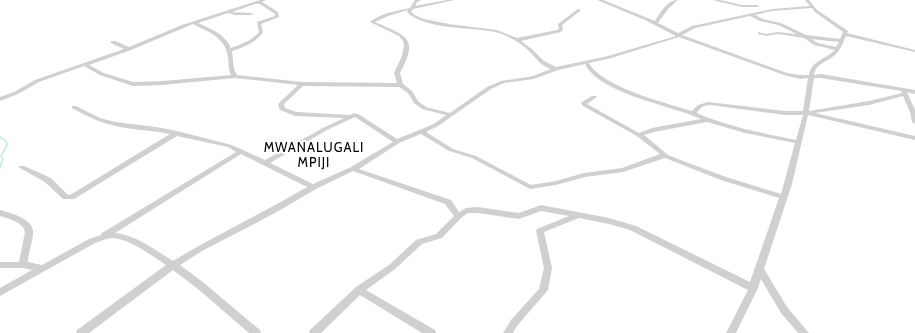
<svg xmlns="http://www.w3.org/2000/svg" width="915" height="333" viewBox="0 0 915 333" font-family="Cabin,sans-serif">
	<style>
		.lines { fill: none; stroke-linecap: round; stroke-linejoin: round }
		.stream { stroke: #cdefe9; stroke-width: 2 }
		.street { fill: #d0d0d0; fill-rule: evenodd }
		.labels { text-anchor: middle; stroke-width: 4; stroke-linejoin: round; paint-order: stroke }
		.quarter-label { font-size: 13px; letter-spacing: 1px; fill: #000; stroke: #fff }
	</style>
	<rect width="100%" height="100%" fill="#fff"/>
	<g class="lines">
		<!-- stream -->
		<path class="stream" d="M0,137L6,141L7,145L1,156L3,159L0,168"/>
		<!-- street -->
		<g class="street">
			<path d="M260,0H266L262,2L278,12L279,17L261,24L263,32C256,43 243,47 232,51L234,69L237,75L302,82L397,83L394,73L402,56L404,46L403,41L399,36L370,22C380,13 397,11 410,8L415,0H421L417,2L415,6L447,0H455L413,9L411,12L415,15L424,19L449,24L497,30L517,38L557,30L559,29L558,24L578,9H580V11L562,25L563,29L561,32L521,41L533,50L544,61L556,67L608,56L676,36L645,20L597,0H603L655,21C660,13 667,0 678,0L668,9L658,23L678,33L692,26L772,9L810,6L805,0H809L817,10L848,31L847,33L915,50V52L846,36C843,43 841,49 835,55C827,62 816,63 814,75L821,74L915,90V94L907,92L915,110V124L912,122L910,112L903,96L869,105L815,113L915,136V140L808,115L792,184L764,269L787,307L809,333H798L781,313L761,279L758,288L736,333H726L748,290L630,230L609,224L579,218L544,232L552,268L548,290L517,326L513,333H503L511,320L539,289L544,268L536,231L537,229L569,216L541,211L519,219L478,213H468L461,218L442,238L422,244L395,269L366,290L435,330L436,333H422L360,295L321,333H309L310,330L356,287L389,265L416,240L436,234L454,216L445,204L353,171L316,189L275,213L202,251L180,265L204,283L260,330L261,333H249L198,289L173,270L89,333H76L77,330L166,265C152,256 130,239 113,238C107,238 101,241 95,243L0,296V288L32,270L23,268H0V262H19L25,232C23,222 9,219 0,216V210C10,213 32,218 33,231C34,238 28,254 28,262L42,265L89,239L101,235L102,233L236,152L228,147L177,136L74,199H63L45,182L20,168L18,167L20,166H24L51,178L68,195H70L170,134C151,130 130,130 112,125C98,122 85,115 72,108V106H76L100,118L115,122L156,127L177,131L232,145L265,160L323,128L344,118L295,116L280,110L278,104L279,103L298,85L235,78L163,85L133,86L100,75L84,66L39,82L18,94L0,101V97L14,92L35,80L124,49L111,43V41H115L129,47L182,25ZM255,4H260L275,14V16L257,22L259,32C252,41 241,44 231,48C225,34 211,29 198,23L228,13L235,15H252L253,14L251,13L232,12ZM812,8L815,12L843,32L840,39L806,35L781,23L763,19L755,15L772,11ZM408,10L407,12C424,30 472,27 495,32C508,35 521,43 530,52C537,59 541,66 551,69L533,76L501,81L487,87L450,113L426,107L418,101L412,91L403,84L400,73C420,36 405,36 375,22L388,16ZM750,16L760,21L778,25L797,34L778,32L766,34L758,32V34L766,36L778,34L804,38L814,45L835,50C826,59 811,61 809,75H800L787,73L682,35L695,28ZM193,24C209,32 225,37 228,57C229,63 228,69 231,75L163,81L133,82L104,73L89,65L131,50ZM679,37L784,75L800,79L808,78L803,111H785L708,102L698,105L692,111C666,103 602,87 589,63L611,58ZM811,39L839,42L836,47L818,43ZM585,64C600,94 670,105 701,119L652,128L639,133L587,104L597,97L596,96H592L582,102L581,103L583,106L637,136L660,154L622,168L584,173L556,181L531,185L476,156L453,149L426,132L438,126L491,89L504,83L534,79L558,70ZM814,78H821L901,91L902,93L869,101L809,111ZM303,86L399,87L408,93L414,103L422,109L446,115L434,124L397,139L360,115L354,113L350,115L296,112L285,108L284,104ZM711,105L785,115H803L796,140C763,133 728,127 697,113C700,107 705,105 711,105ZM355,117L393,142L351,167L313,184L270,163L327,130ZM707,122L745,133L795,143L781,194L726,177L683,161L668,155L644,135L654,132ZM421,134L449,151L472,158L530,189L556,185L585,177L623,172L665,158L721,180L779,198L750,282L636,226L609,218L541,205L519,213L478,207L466,208L459,212L451,200L359,169L399,143ZM241,154L307,187C263,213 217,234 173,261C155,250 136,235 115,233Z"/>
			<path d="M712,0H720L742,5H757L759,6L757,7H742Z"/>
		</g>
	</g>
	<g class="labels">
		<!-- quarter labels -->
		<g class="quarter-label">
			<text x="314" y="152">MWANALUGALI<tspan x="314" dy="15">MPIJI</tspan></text>
		</g>
	</g>
</svg>
